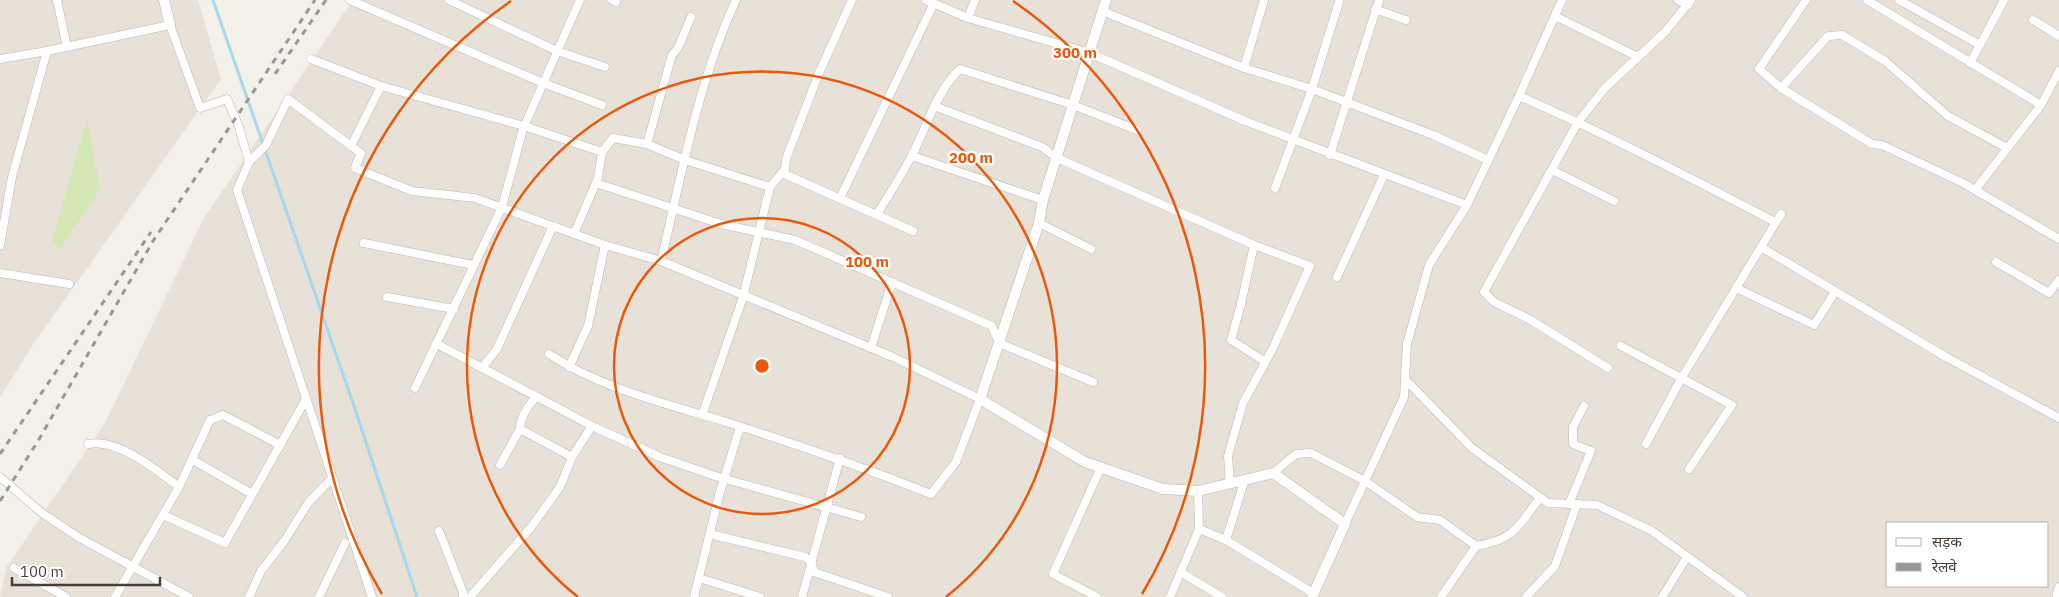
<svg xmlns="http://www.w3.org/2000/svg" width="2059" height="597" viewBox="0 0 2059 597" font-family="'IBM Plex Sans','Noto Sans Devanagari',sans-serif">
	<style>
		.residential { fill: #e8e1d8; fill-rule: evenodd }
		.green { fill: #d5e7b4 }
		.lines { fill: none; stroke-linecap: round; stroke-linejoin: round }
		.stream { stroke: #a8d8ee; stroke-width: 3 }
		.minor-casing { stroke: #bfb7ac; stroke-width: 9 }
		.tertiary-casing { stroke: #bfb7ac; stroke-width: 11 }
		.minor { stroke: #fff; stroke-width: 8 }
		.tertiary { stroke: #fff; stroke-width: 10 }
		.rail { stroke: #989898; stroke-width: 3; stroke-dasharray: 6 6; stroke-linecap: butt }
		.ring { fill: none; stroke: #e8590c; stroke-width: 2.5 }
		.centre { fill: #e8590c; stroke: #fff; stroke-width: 2.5 }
		.ring-label { font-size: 15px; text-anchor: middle; font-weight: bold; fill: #e8590c; stroke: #fff; stroke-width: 4.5; stroke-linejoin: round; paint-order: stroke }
	</style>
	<rect width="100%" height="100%" fill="#f4f0ea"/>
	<!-- residential -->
	<g class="residential">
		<path d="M0,0H198L221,79L34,343L0,397Z"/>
		<path d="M353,0H2059V597H0L6,568L105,423L204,218ZM1888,523H2048V586H1888Z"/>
	</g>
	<!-- green -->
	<path class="green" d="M87,119L100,190L61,248L51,245Z"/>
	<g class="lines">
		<!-- stream -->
		<path class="stream" d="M213,0L353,403L417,597"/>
		<defs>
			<g id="minor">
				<path d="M57,0L67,47"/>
				<path d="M350,0L543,83L602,105"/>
				<path d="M449,0L557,51L605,67"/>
				<path d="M612,0L616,2"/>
				<path d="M926,0L968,18L1090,53L1245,121L1467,205L1519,96C1606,134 1691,178 1775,222"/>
				<path d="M1678,0L1688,5"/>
				<path d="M1806,0L1759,69L1781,88L1872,144L1882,145L1963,183L2059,239"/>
				<path d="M1867,0L2041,105"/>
				<path d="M1899,0L1980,45L2004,0"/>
				<path d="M1375,9L1406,20"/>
				<path d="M1102,11L1244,68L1312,89L1433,135L1488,160"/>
				<path d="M1555,16L1638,57"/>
				<path d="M968,18L975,0"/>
				<path d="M2033,20L2059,36"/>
				<path d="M0,59L47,51L170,25L200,108L227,99L239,127L249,162"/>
				<path d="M311,59L381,86L351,146L288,99L266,145L249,162L237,190L372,597"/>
				<path d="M1970,63L1980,45"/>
				<path d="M1244,68L1264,0"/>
				<path d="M381,86L524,126L602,152"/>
				<path d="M1781,88L1828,36L1842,35L1885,61L1948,116L2007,148"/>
				<path d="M1519,96L1562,0"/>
				<path d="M934,106L1042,147L1057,158L1254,245L1310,266L1272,350L1243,403L1228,456L1230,483"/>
				<path d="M647,144L672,55L678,48L691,17"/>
				<path d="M351,146L361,153L355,168L412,191L475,198L605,245L661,261L893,357L980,399L956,462L931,494C862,467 793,443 723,421C664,403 600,388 549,354"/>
				<path d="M1330,155L1379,0"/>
				<path d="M912,156L1043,200"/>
				<path d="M1552,170L1614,201"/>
				<path d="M782,173L913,231"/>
				<path d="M596,183L721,224L795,240L992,326L999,343L1093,382"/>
				<path d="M1275,188L1312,89L1339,2"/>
				<path d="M1975,190L2041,105L2059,71"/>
				<path d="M840,198L934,3"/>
				<path d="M877,214C889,195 901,176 911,157C927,127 935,93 960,69L1073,105L1137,130"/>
				<path d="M1039,223L1091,249"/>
				<path d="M574,234L598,178L602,152L613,138L647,144L685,160L770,187"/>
				<path d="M364,243L473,265"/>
				<path d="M0,245L12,177L47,51"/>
				<path d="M1254,245L1241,304L1231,340L1264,361"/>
				<path d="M1761,247L1946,357L2059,418"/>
				<path d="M661,261C682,173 698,82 736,0"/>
				<path d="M1996,262L2049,293L2059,280"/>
				<path d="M0,273L69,284"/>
				<path d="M1337,277L1384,175"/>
				<path d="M1736,288L1814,325L1835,292"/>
				<path d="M387,297L454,309"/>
				<path d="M437,344L592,426L660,457L724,479"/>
				<path d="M1621,346L1732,405L1689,469"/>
				<path d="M871,348L892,282"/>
				<path d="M569,367L588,326L605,245"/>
				<path d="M482,368L497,349L553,226"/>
				<path d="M1608,368L1529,319L1494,302L1484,292L1578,122L1605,88L1666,31L1691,0"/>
				<path d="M1405,379L1472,448L1548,503L1597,505L1652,531L1743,597"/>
				<path d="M415,388L502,207L523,129L580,0"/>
				<path d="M704,410L743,297L770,187L785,169L786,159L819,73L852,0"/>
				<path d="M520,429L572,457"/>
				<path d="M88,444C117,438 157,470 179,487"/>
				<path d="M1646,444L1681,379L1781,214"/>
				<path d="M193,460L252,494"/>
				<path d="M500,465L520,429C520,417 528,406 536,397"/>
				<path d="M1273,473L1296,454L1311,453L1365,481L1417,517L1440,520L1476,546"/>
				<path d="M0,477L42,513L78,537L189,597"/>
				<path d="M729,480L861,517"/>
				<path d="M1569,504L1591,451L1573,444V427L1584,406"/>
				<path d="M163,515L225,543L306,399"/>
				<path d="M1345,524L1404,397L1407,344L1429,265L1467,205"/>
				<path d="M1199,529L1226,540L1313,593"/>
				<path d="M439,531L463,592V597"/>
				<path d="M710,534L805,557L811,562L814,572L888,597"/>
				<path d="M1226,540L1245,479"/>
				<path d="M14,568L66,597"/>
				<path d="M1182,573L1222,597"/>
				<path d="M699,578L760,597"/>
				<path d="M115,597L179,487L210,420L223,415L280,445"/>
				<path d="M249,597L261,571L285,540L308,503L332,478"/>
				<path d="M319,597L345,543"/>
				<path d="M470,597L532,526L560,487L572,457L592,426"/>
				<path d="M694,597L720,492L740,427"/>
				<path d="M802,597L840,458"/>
				<path d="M1097,597L1053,574L1101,467"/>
				<path d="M1170,597L1199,529L1198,491"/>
				<path d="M1441,597L1476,546C1516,539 1516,528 1540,498"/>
				<path d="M1526,597L1555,566L1577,504"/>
				<path d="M1662,597L1687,557"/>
				<path d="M2056,597L2059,587"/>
			</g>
			<g id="tertiary">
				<path d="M164,0L170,25"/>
				<path d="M1106,0L1043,200L1039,223L980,399L1085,462L1163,489L1198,491L1273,473L1345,524L1312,597"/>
			</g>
		</defs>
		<!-- minor casing -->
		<use href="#minor" class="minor-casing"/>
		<!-- tertiary casing -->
		<use href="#tertiary" class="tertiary-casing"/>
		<!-- minor -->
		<use href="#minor" class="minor"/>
		<!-- tertiary -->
		<use href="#tertiary" class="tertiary"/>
		<!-- rail -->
		<g class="rail">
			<path d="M275,74L326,0"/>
			<path d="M0,454L151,232"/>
			<path d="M0,501L38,441L153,241L315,0"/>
		</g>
	</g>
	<!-- distance rings -->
	<g class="ring">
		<circle cx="762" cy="366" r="148"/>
		<path d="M578 597A295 295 0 1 1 946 597"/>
		<path d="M382 594A443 443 0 0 1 511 1M1013 1A443 443 0 0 1 1142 594"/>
	</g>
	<circle cx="762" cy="366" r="8" class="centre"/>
	<g class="ring-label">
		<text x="1075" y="58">300 m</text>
		<text x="971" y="163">200 m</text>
		<text x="867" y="267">100 m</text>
	</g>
	<!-- legend -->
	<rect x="1886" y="522" width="162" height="65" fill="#ffffff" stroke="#b6b3af"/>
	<rect x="1896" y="538" width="25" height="8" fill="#ffffff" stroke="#b6b3af"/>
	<text x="1932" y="547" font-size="15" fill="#484038">सड़क</text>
	<rect x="1896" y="563" width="25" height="8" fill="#989898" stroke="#b6b3af"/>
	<text x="1932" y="572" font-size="15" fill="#484038">रेलवे</text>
	<!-- scale -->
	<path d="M12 577v8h148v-8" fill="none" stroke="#484038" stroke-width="2.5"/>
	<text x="20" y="577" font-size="15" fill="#484038" stroke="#ffffff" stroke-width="4" paint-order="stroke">100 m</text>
</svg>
